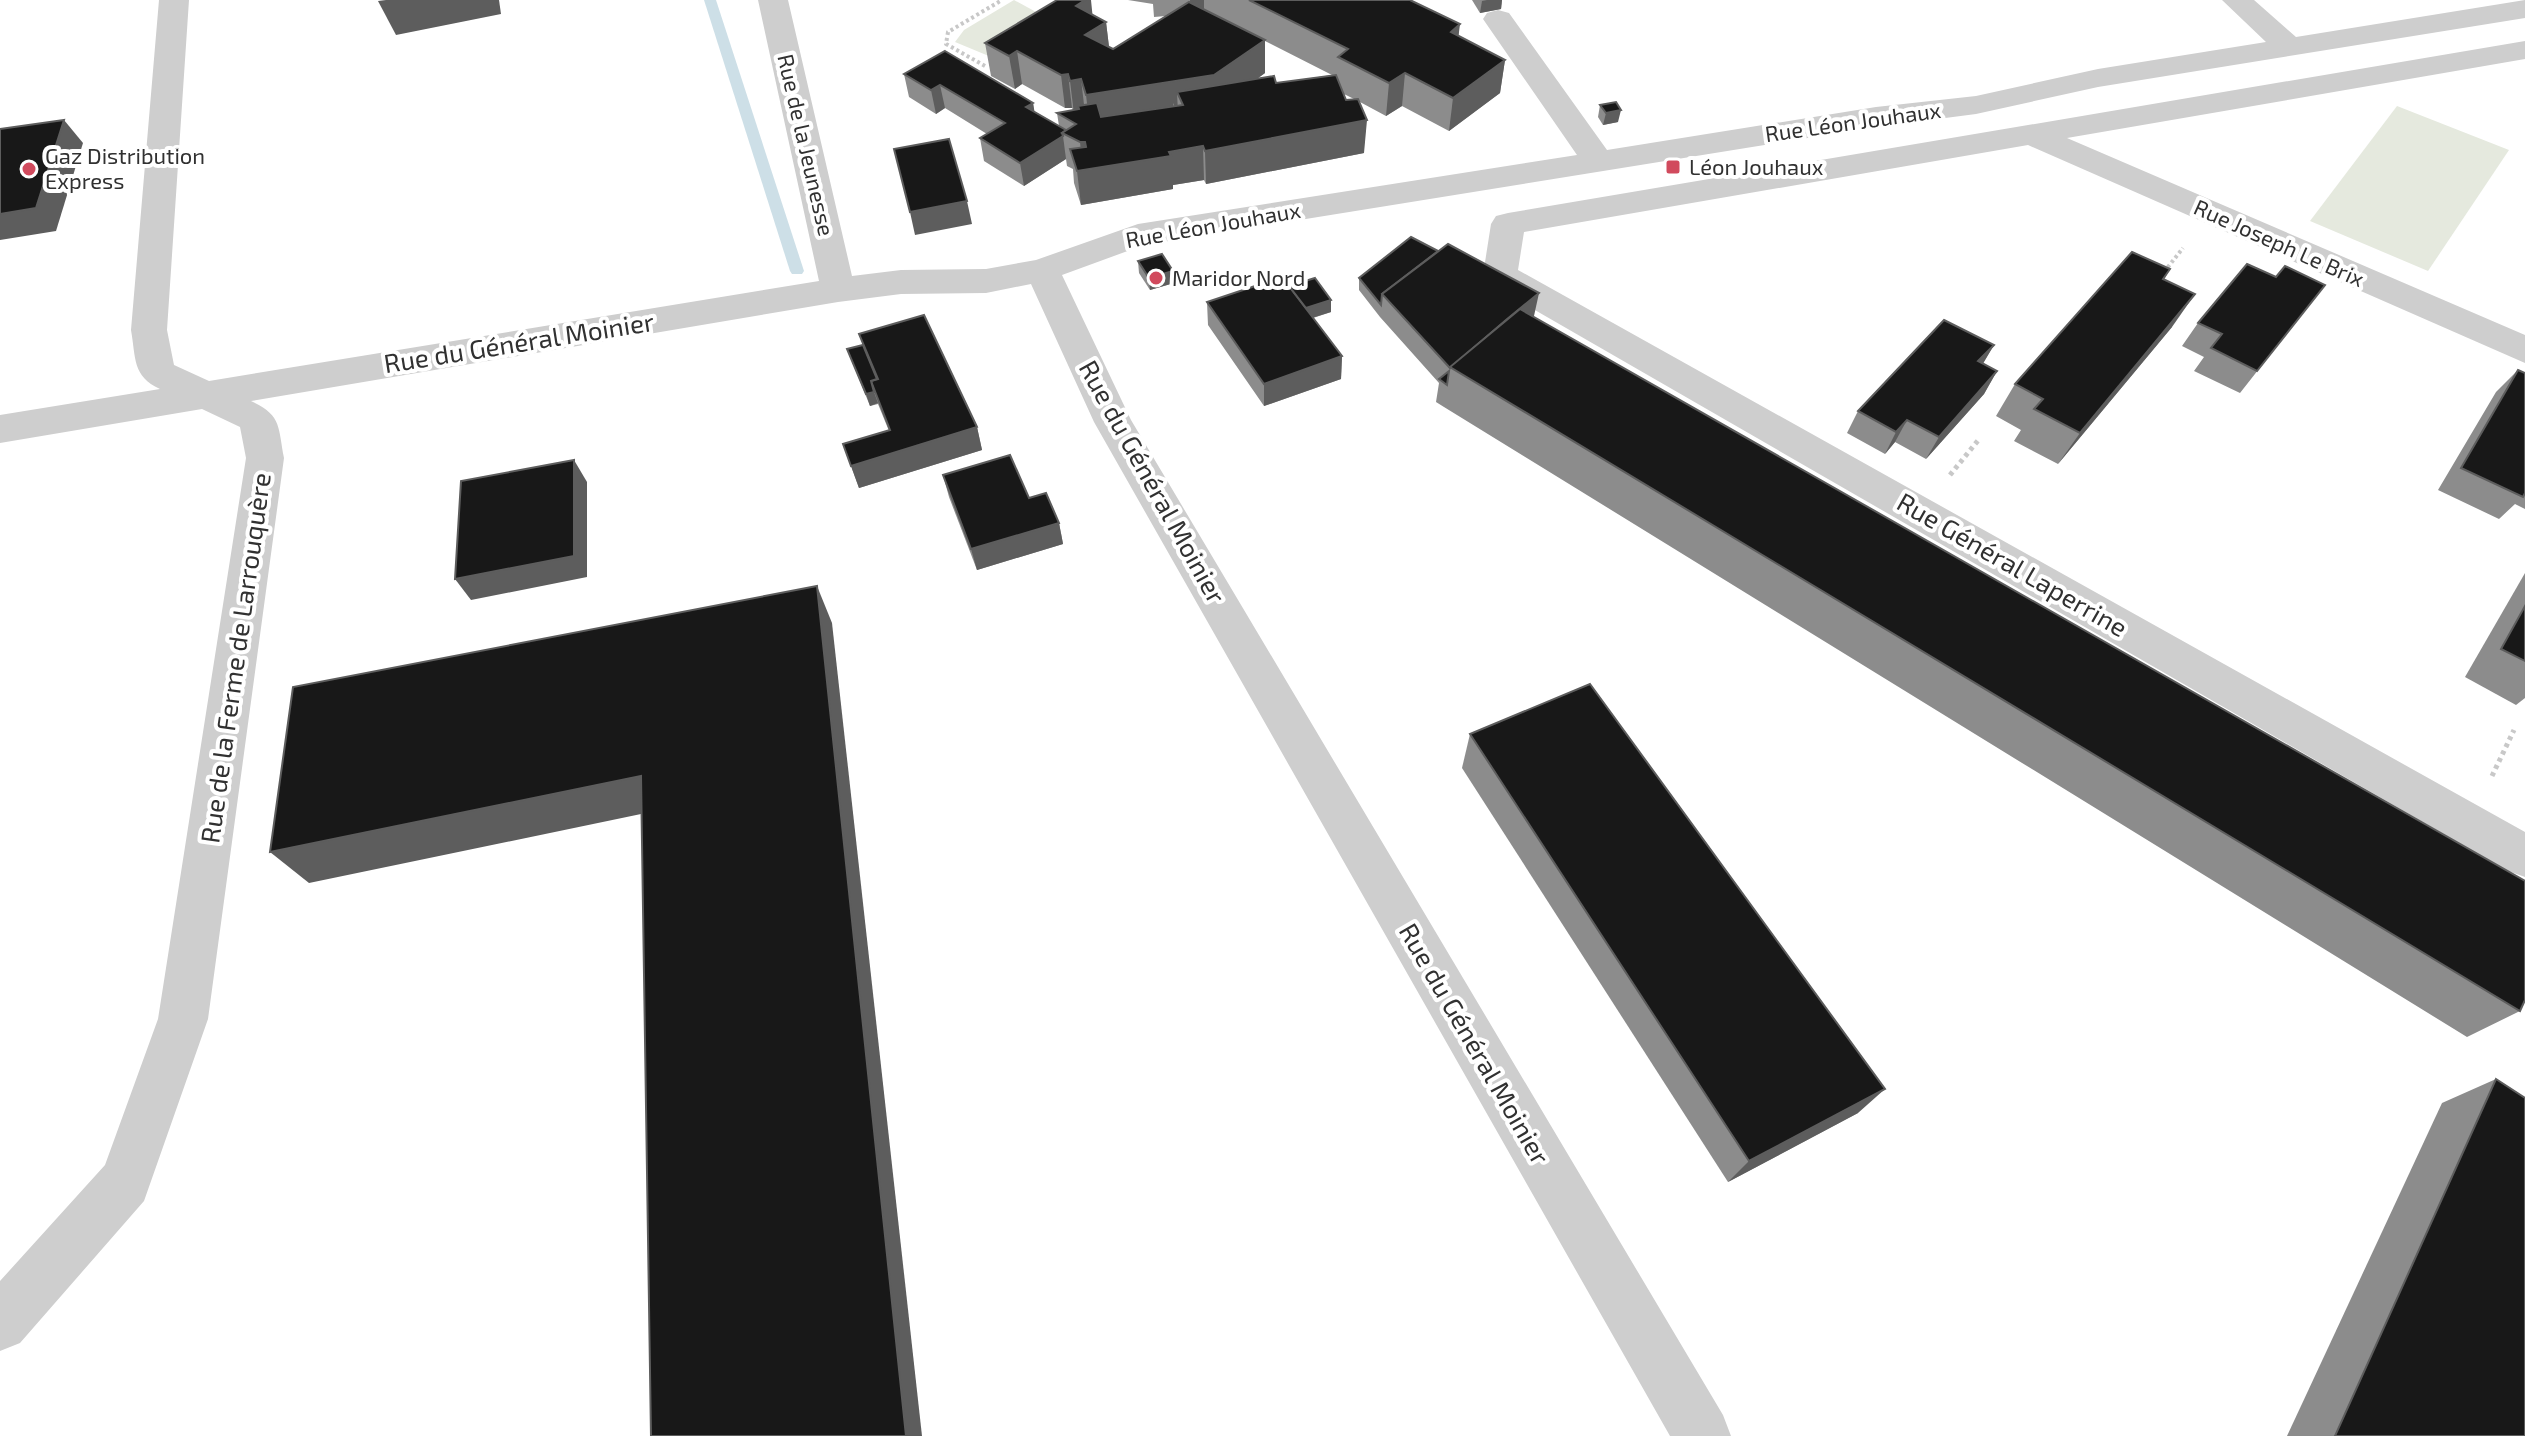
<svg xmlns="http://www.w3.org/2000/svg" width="2525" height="1436" viewBox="0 0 2525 1436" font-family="'Exo 2',sans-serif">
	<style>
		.green { fill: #e5e9de }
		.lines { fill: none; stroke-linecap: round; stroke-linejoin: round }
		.stream { fill: #cddfe7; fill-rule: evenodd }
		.path-far1 { stroke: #c8c8c8; stroke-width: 4; stroke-dasharray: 3 3; stroke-linecap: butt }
		.path { stroke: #c8c8c8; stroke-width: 5; stroke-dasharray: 4 4; stroke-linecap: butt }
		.minor { fill: #cecece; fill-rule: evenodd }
		.wall { fill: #8c8c8c; fill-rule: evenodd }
		.shaded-wall { fill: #5d5d5d }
		.building { fill: #181818; stroke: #5d5d5d; stroke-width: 2 }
		.poi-dot { fill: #d14a5d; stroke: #fff; stroke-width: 3 }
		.labels { text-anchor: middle; stroke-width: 8; stroke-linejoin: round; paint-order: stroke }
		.far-street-label { font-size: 22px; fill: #313131; stroke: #fff }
		.far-poi-label { font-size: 22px; fill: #313131; stroke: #fff; text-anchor: start }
		.street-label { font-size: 26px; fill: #313131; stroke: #fff }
	</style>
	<rect width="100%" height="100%" fill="#fff"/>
	<!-- green -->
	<g class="green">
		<path d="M1014,0L1058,24L996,59L955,42L964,30Z"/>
		<path d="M2397,106L2509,150L2428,271L2310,221Z"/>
	</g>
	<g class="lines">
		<!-- stream -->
		<path class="stream" d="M704,0H716L804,271L802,274H792L790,271Z"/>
		<!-- path-far1 -->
		<g class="path-far1">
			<path d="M985,66L946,44L948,32L1002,0"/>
			<path d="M2164,272L2183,248"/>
		</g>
		<!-- path -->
		<g class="path">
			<path d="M1950,475L1980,438"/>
			<path d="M2492,776L2514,730"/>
		</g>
		<!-- minor -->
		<g class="minor">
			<path d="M159,0H189L167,330L174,365L209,381L819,281L758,0H788L852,276L901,270L986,269L1036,260L1138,224L1577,155L1483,19L1487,13L1498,10L1509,13L1607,150L1876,107L1976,96L2098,69L2266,42L2222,0H2254L2296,37L2525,0V18L2098,87L1976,114L1876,127L1144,245L1062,275L1131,420L1723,1415L1731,1436H1670L1094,422L1031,284L986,293L901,294L838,302L251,401C282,415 278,427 284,458L208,1019L144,1201L20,1343L0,1351V1281L105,1165L158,1019L246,458L240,427L202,409L0,443V415L160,389C132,376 136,358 131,330Z"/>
			<path d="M2525,41V59L2067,138L2525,335V363L2028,145L1524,232L1518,270L2525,832V877L2508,871L1488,283L1483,275L1491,224L1496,216L1508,213Z"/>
		</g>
	</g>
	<!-- wall -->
	<g class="wall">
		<path d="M1128,0H1410L1459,36L1505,60L1500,93L1449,131L1402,106L1386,116L1360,102L1364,153L1206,184L1204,180L1173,185V189L1081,205L1074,183L1073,169L1067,166L1066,159L1024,186L984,161L980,138L987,134L945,108L936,114L909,97L904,74L1033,103L1034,111L1059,126L1057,113L1073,110L1072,108H1065L1022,84L1015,89L991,76L985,43L1092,14L1106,22L1109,47L1113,49L1166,16L1154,17L1153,4ZM1265,41L1332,75L1276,83L1257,79L1265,73ZM1344,94L1354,99L1346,100Z"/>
		<path d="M1472,0H1502L1501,9L1480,13Z"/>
		<path d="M1600,105L1618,122L1603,125L1598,117Z"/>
		<path d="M1138,261L1174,283L1150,290L1139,273Z"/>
		<path d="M2170,269L2164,280L2172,327L2058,464L2014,441L2021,430L1996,416L2015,384Z"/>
		<path d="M1359,278L1534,316L1533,317L2520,1011L2467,1037L1444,407L1436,402L1439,383L1380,317L1359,290Z"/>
		<path d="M2325,285L2240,393L2194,371L2204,357L2182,346L2198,323Z"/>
		<path d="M1289,286L1331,300V312L1313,318L1342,356L1341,379L1264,406L1208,325L1207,302Z"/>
		<path d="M859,334L977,427L982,450L859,488L843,444L889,431L878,404L870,406L847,349L863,345Z"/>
		<path d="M1994,345L1983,363L1997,371L1984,394L1926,459L1895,442L1885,454L1847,433L1858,411Z"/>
		<path d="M2518,370L2525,373V509L2515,504L2499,519L2438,490L2496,392Z"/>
		<path d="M943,475L1029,498L1059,523L1063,544L977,570L949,497Z"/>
		<path d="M2525,573V698L2516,705L2465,677Z"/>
		<path d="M1470,734L1858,1113L1728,1182L1462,768Z"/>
		<path d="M2496,1079L2525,1436H2287L2442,1103Z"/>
	</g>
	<!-- shaded-wall -->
	<g class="shaded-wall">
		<path d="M386,0H499L501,14L396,35L378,1Z"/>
		<path d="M1085,0H1091L1094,30L1106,22L1110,55L1089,68L1076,6Z"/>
		<path d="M1190,0H1204V10L1191,14Z"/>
		<path d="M1487,0H1502L1501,9L1480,13L1482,1Z"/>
		<path d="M1460,24L1456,57L1451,32Z"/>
		<path d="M1265,40V73L1219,106L1183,105L1177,92L1178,113L1173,103L1174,115L1090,128L1086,95Z"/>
		<path d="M1017,51L1022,84L1015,89L1009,56Z"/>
		<path d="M1505,60L1500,93L1449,131L1453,98Z"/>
		<path d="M1405,73L1402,106L1386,116L1389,83Z"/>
		<path d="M1068,74L1072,108H1065L1061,75Z"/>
		<path d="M1081,79L1085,113L1074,114L1070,81Z"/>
		<path d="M940,85L945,108L936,114L931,90Z"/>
		<path d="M1033,103L1037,126L1026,107Z"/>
		<path d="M1621,110L1618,122L1603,125L1606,113Z"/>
		<path d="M64,120L83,143L56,231L0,240V214Z"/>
		<path d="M1367,120L1364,153L1206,184L1205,151Z"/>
		<path d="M1063,136L1066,159L1024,186L1020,163Z"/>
		<path d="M1080,142H1085L1088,170L1169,152L1203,146L1204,180L1173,185V189L1081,205L1077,171L1083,170Z"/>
		<path d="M967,201L972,224L915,235L910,212Z"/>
		<path d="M1173,271L1174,283L1150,290L1149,278Z"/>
		<path d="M1539,293L1534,316L1516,331L1506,320Z"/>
		<path d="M2195,294L2172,327L2058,464L2080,433Z"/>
		<path d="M1331,300V312L1299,322V310Z"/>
		<path d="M1994,345L1981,367L1978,361Z"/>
		<path d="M1342,356L1341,379L1264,406V384Z"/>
		<path d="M1997,371L1984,394L1926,459L1939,437Z"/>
		<path d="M874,392L878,403L870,406L866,394Z"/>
		<path d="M1907,420L1895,442L1885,454L1896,432Z"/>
		<path d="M977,427L982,450L859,488L851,466Z"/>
		<path d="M574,460L587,482V577L471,600L455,579Z"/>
		<path d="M1059,523L1063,544L977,570L971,549Z"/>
		<path d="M817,586L832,623L922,1436H906Z"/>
		<path d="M641,776L665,809L309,883L270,852Z"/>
		<path d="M1885,1089L1858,1113L1728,1182L1749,1161Z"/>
	</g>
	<!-- building -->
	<g class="building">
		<path d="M1057,0H1085L1076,6L1106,22L1085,35L1113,49L1189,2L1265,40L1214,75L1086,95L1081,79L1070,81L1068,74L1061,75L1017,51L1009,56L985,43Z"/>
		<path d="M1249,0H1410L1460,24L1451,32L1505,60L1453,98L1405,73L1389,83L1338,57L1348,49Z"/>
		<path d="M945,51L1033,103L1026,107L1066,130L1062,133L1063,136L1020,163L980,138L1005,123L940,85L931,90L904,74Z"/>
		<path d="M1336,75L1346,100L1358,99L1367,120L1205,151L1203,146L1169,152L1171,156L1077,171L1070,149L1086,147L1085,142H1080L1062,133L1076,124L1057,113L1079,109L1078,106L1097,103L1101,117L1183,105L1177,92L1274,76L1276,83Z"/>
		<path d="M1616,102L1621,110L1606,113L1600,105Z"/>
		<path d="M64,120L36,208L0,214V129Z"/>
		<path d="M949,139L967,201L910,212L894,149Z"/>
		<path d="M1411,237L1438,251L1382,294L1381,305L1359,278Z"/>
		<path d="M1448,244L1539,293L1506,320L1450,368L1382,294Z"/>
		<path d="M2132,252L2170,269L2163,279L2195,294L2080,433L2034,409L2043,399L2015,384Z"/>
		<path d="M1162,254L1173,271L1149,278L1138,261Z"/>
		<path d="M2247,264L2276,277L2285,266L2325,285L2257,371L2211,348L2222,334L2198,323Z"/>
		<path d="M1282,277L1342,356L1264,384L1207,302Z"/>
		<path d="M1315,278L1331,300L1306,308L1289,286Z"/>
		<path d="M1520,309L2525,881V1000L2520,1011L1450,367Z"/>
		<path d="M924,315L977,427L851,466L843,444L890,430L871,381L878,379L859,334Z"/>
		<path d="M1944,320L1994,345L1978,361L1997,371L1939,437L1907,420L1896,432L1858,411Z"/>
		<path d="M863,345L877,379L871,381L874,392L866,394L847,349Z"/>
		<path d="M2518,370L2525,373V493L2523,497L2461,468Z"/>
		<path d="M1449,371L1447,385L1439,379Z"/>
		<path d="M1010,455L1029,498L1046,493L1059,523L971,549L943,475Z"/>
		<path d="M574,460V556L455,579L461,481Z"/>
		<path d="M817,586L906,1436H651L641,776L270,852L293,687Z"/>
		<path d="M2525,606V661L2501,649Z"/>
		<path d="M1590,684L1885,1089L1749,1161L1470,734Z"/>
		<path d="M2496,1079L2525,1098V1436H2335Z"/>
	</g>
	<!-- markers -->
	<g class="poi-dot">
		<rect x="1665" y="159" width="16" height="16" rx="4"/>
		<circle cx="29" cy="169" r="8"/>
		<circle cx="1156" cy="278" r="8"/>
	</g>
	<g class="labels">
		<!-- far-street labels -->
		<g class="far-street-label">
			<text transform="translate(1853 122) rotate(-8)" y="8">Rue Léon Jouhaux</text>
			<text transform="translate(806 145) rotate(77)" y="8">Rue de la Jeunesse</text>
			<text transform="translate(1213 225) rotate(-10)" y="8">Rue Léon Jouhaux</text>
			<text transform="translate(2279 243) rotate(24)" y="8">Rue Joseph Le Brix</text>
		</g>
		<!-- far-poi labels -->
		<g class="far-poi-label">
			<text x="45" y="164">Gaz Distribution<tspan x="45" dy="25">Express</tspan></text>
			<text x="1689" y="175">Léon Jouhaux</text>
			<text x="1172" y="286">Maridor Nord</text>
		</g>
		<!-- street labels -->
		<g class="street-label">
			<text transform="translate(519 343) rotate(-9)" y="9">Rue du Général Moinier</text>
			<text transform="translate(1152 482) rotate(61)" y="9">Rue du Général Moinier</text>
			<text transform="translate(2012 565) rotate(30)" y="9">Rue Général Laperrine</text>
			<text transform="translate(236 658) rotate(-82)" y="9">Rue de la Ferme de Larrouquère</text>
			<text transform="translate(1474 1044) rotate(60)" y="9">Rue du Général Moinier</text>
		</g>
	</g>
</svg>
